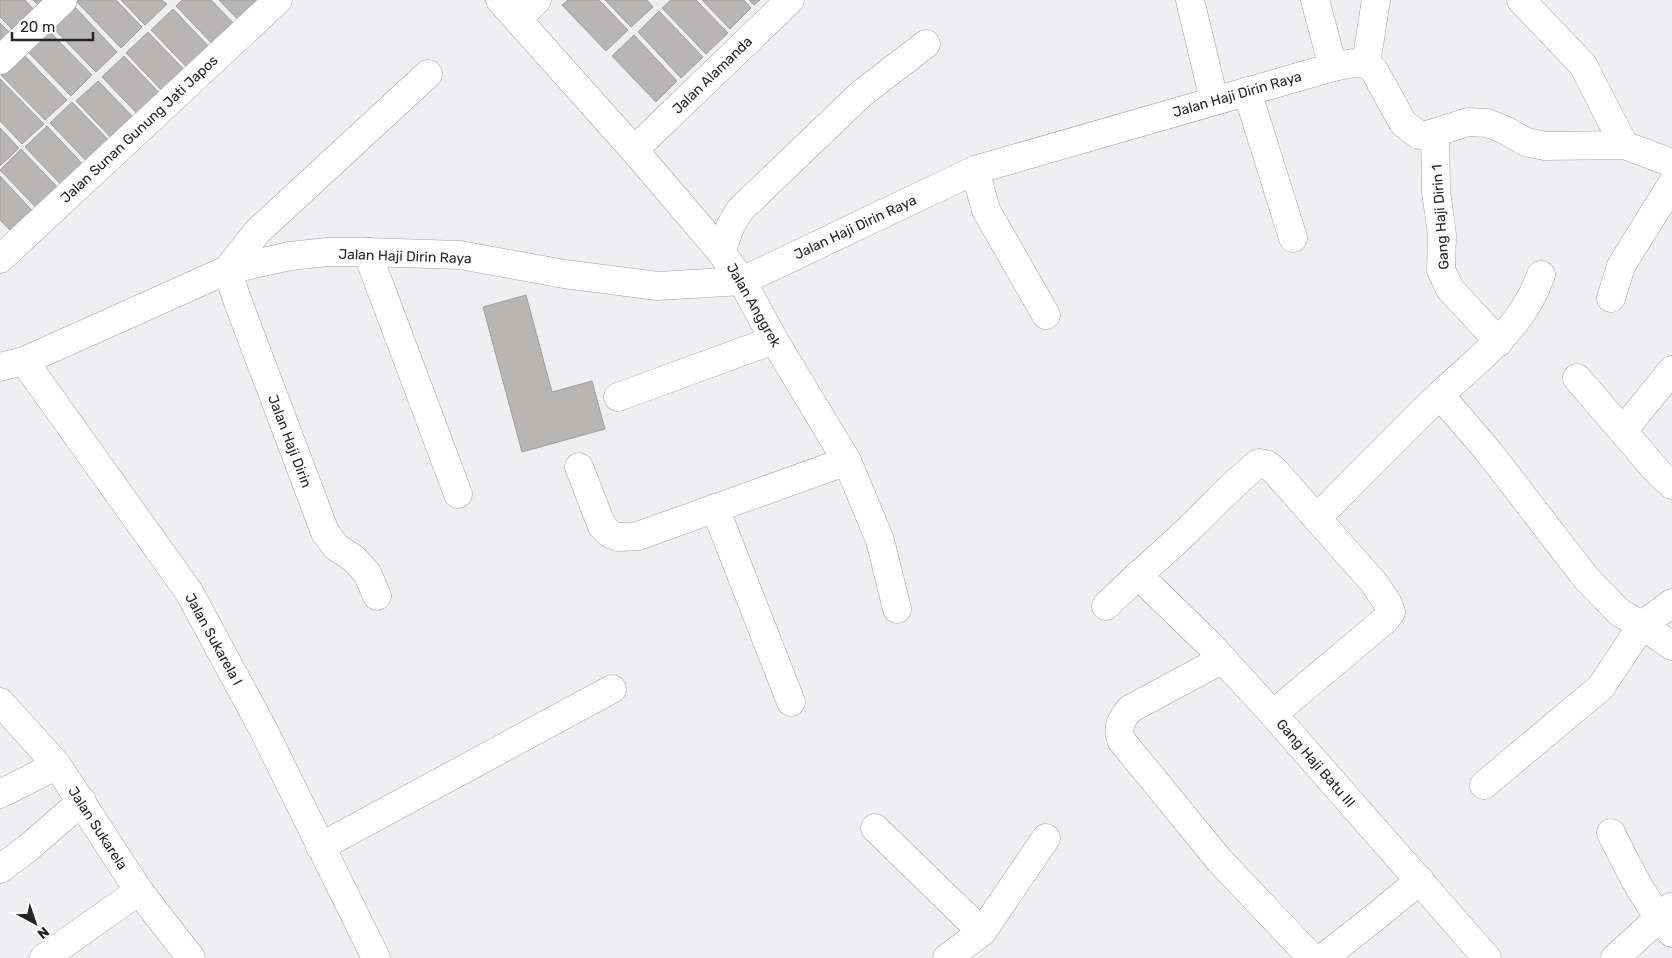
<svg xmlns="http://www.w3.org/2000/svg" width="1672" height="958" viewBox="0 0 1672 958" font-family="Rubik,sans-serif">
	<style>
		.building { fill: #b8b6b5; stroke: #a19f9e }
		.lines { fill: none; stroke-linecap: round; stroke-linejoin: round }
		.minor-casing { stroke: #a3a3a5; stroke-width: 29 }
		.tertiary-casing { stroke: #a3a3a5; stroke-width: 29 }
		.minor { stroke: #fff; stroke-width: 28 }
		.tertiary { stroke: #fff; stroke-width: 28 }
		.labels { text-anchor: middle; stroke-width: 4.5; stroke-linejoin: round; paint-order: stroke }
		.street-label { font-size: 14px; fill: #242424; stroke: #fff }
	</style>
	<rect width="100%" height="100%" fill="#efeff1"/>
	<!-- building -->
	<g class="building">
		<path d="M0,0H25L38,14L17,34L0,17Z"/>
		<path d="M33,0H53L43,10Z"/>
		<path d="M79,0H116L142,27L121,48L77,2Z"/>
		<path d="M121,0H162L167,4L145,25Z"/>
		<path d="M182,0H211L241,31L220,52L176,6Z"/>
		<path d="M219,0H260L245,27Z"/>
		<path d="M568,0H599L628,30L606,51L562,5Z"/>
		<path d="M605,0H647L653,7L631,27Z"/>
		<path d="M671,0H696L728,33L706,54L662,8Z"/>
		<path d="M702,0H744L751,8L730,29Z"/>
		<path d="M749,0H760L754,5Z"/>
		<path d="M74,6L117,52L96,72L52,27Z"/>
		<path d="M173,9L217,55L195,76L151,30Z"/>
		<path d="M659,11L703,57L681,78L638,32Z"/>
		<path d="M0,23L14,37L0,51Z"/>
		<path d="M48,30L92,75L71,96L27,51Z"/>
		<path d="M148,32L192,78L170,99L126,53Z"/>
		<path d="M634,35L677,81L656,102L612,56Z"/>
		<path d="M23,54L67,100L45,120L1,75Z"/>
		<path d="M124,56L168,102L146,123L102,77Z"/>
		<path d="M0,79L44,124L22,144L0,121Z"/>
		<path d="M98,81L142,126L120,147L76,101Z"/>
		<path d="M72,102L116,148L94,169L50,123Z"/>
		<path d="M47,126L90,172L69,193L25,147Z"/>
		<path d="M0,128L19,148L0,166Z"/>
		<path d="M21,149L65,195L43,215L0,170Z"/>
		<path d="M0,176L40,219L19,239L0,220Z"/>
		<path d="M526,295L552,392L592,381L605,429L522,452L483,307Z"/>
	</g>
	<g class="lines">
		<defs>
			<g id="minor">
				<path d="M500,0L634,150L721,252L742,281L774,340L847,461L880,540L897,609"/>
				<path d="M1190,0L1214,100"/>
				<path d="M1315,0L1333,67"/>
				<path d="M1521,0L1583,65L1624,145"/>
				<path d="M517,19L537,0"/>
				<path d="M0,60L63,0"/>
				<path d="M1366,64L1376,0"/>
				<path d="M1247,91L1293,238"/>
				<path d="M1435,133L1436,191L1442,235L1441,270L1450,289L1499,342"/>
				<path d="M634,150L790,0"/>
				<path d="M975,170L986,210L1046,315"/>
				<path d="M367,252L458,494"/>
				<path d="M721,252L731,225L740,210L861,94L926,44"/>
				<path d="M1611,298L1621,266L1672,184"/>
				<path d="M24,361L189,592L263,729L376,958"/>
				<path d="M0,367L24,361L227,270L290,256L327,252H367L460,255L564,274L658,286L742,281L975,170L1333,67L1354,63L1366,64L1374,70L1403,123L1419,135H1427L1468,122L1487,123L1505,130L1526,142L1545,146L1624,145L1672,163"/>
				<path d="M1577,378L1657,471L1672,485"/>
				<path d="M1440,395L1488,451L1586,578L1620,613L1642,625L1672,646"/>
				<path d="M618,397L774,340"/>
				<path d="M1623,431L1672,370"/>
				<path d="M579,467L602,526L610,534L618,537L638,536L847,461"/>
				<path d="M715,508L791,702"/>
				<path d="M1317,518C1358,477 1397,436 1439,396C1479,357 1521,331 1541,275"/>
				<path d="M1138,575L1209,644L1273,714L1487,958"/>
				<path d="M377,596L367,573L353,558L336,547L325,532L238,302L227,270L258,231L428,74"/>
				<path d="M1106,606C1133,579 1162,555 1190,528C1213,506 1234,482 1259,463L1268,465L1276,472L1374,583L1387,602L1391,612L1385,620L1273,714"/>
				<path d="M1223,659L1130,709C1121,720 1117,726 1121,740L1220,861L1312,958"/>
				<path d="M0,702L57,765L139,891L191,958"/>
				<path d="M1484,785L1601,687L1642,625L1672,603"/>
				<path d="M0,794L57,765"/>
				<path d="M875,828L982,932"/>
				<path d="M1611,833C1629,868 1645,904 1672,933"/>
				<path d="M320,847L612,689"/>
				<path d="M0,869L28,848L82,801"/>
				<path d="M44,958L139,891"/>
				<path d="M947,958L982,932L1046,838"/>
				<path d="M1323,958L1379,914L1420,880"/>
				<path d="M1615,958L1671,907"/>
			</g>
			<path id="tertiary" d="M0,259L278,0"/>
		</defs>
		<!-- minor casing -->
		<use href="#minor" class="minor-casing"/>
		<!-- tertiary casing -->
		<use href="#tertiary" class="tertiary-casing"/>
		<!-- minor -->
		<use href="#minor" class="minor"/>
		<!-- tertiary -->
		<use href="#tertiary" class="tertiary"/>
	</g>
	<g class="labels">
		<!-- street labels -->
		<g class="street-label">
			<text transform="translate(712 75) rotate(-44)" y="5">Jalan Alamanda</text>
			<text transform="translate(1237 94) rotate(-16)" y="5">Jalan Haji Dirin Raya</text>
			<text transform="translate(139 129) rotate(-43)" y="5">Jalan Sunan Gunung Jati Japos</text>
			<text transform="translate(1440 217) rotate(-94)" y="5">Gang Haji Dirin 1</text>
			<text transform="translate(855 227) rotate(-25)" y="5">Jalan Haji Dirin Raya</text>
			<text transform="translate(405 256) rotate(2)" y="5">Jalan Haji Dirin Raya</text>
			<text transform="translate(754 305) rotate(60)" y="5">Jalan Anggrek</text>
			<text transform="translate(290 441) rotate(69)" y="5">Jalan Haji Dirin</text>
			<text transform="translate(214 639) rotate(61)" y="5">Jalan Sukarela I</text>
			<text transform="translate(1316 763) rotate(49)" y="5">Gang Haji Batu III</text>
			<text transform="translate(98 828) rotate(57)" y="5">Jalan Sukarela</text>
		</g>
	</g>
	<!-- north arrow -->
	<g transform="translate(35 923) rotate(140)" stroke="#ffffff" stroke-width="4" paint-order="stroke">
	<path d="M0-4L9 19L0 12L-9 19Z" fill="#242424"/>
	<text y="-8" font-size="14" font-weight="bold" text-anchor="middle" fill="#242424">N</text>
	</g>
	<!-- scale -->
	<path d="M12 32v8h81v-8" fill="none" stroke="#242424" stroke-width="2.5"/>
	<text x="20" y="32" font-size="15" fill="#242424" stroke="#ffffff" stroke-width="4" paint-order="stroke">20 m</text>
</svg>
